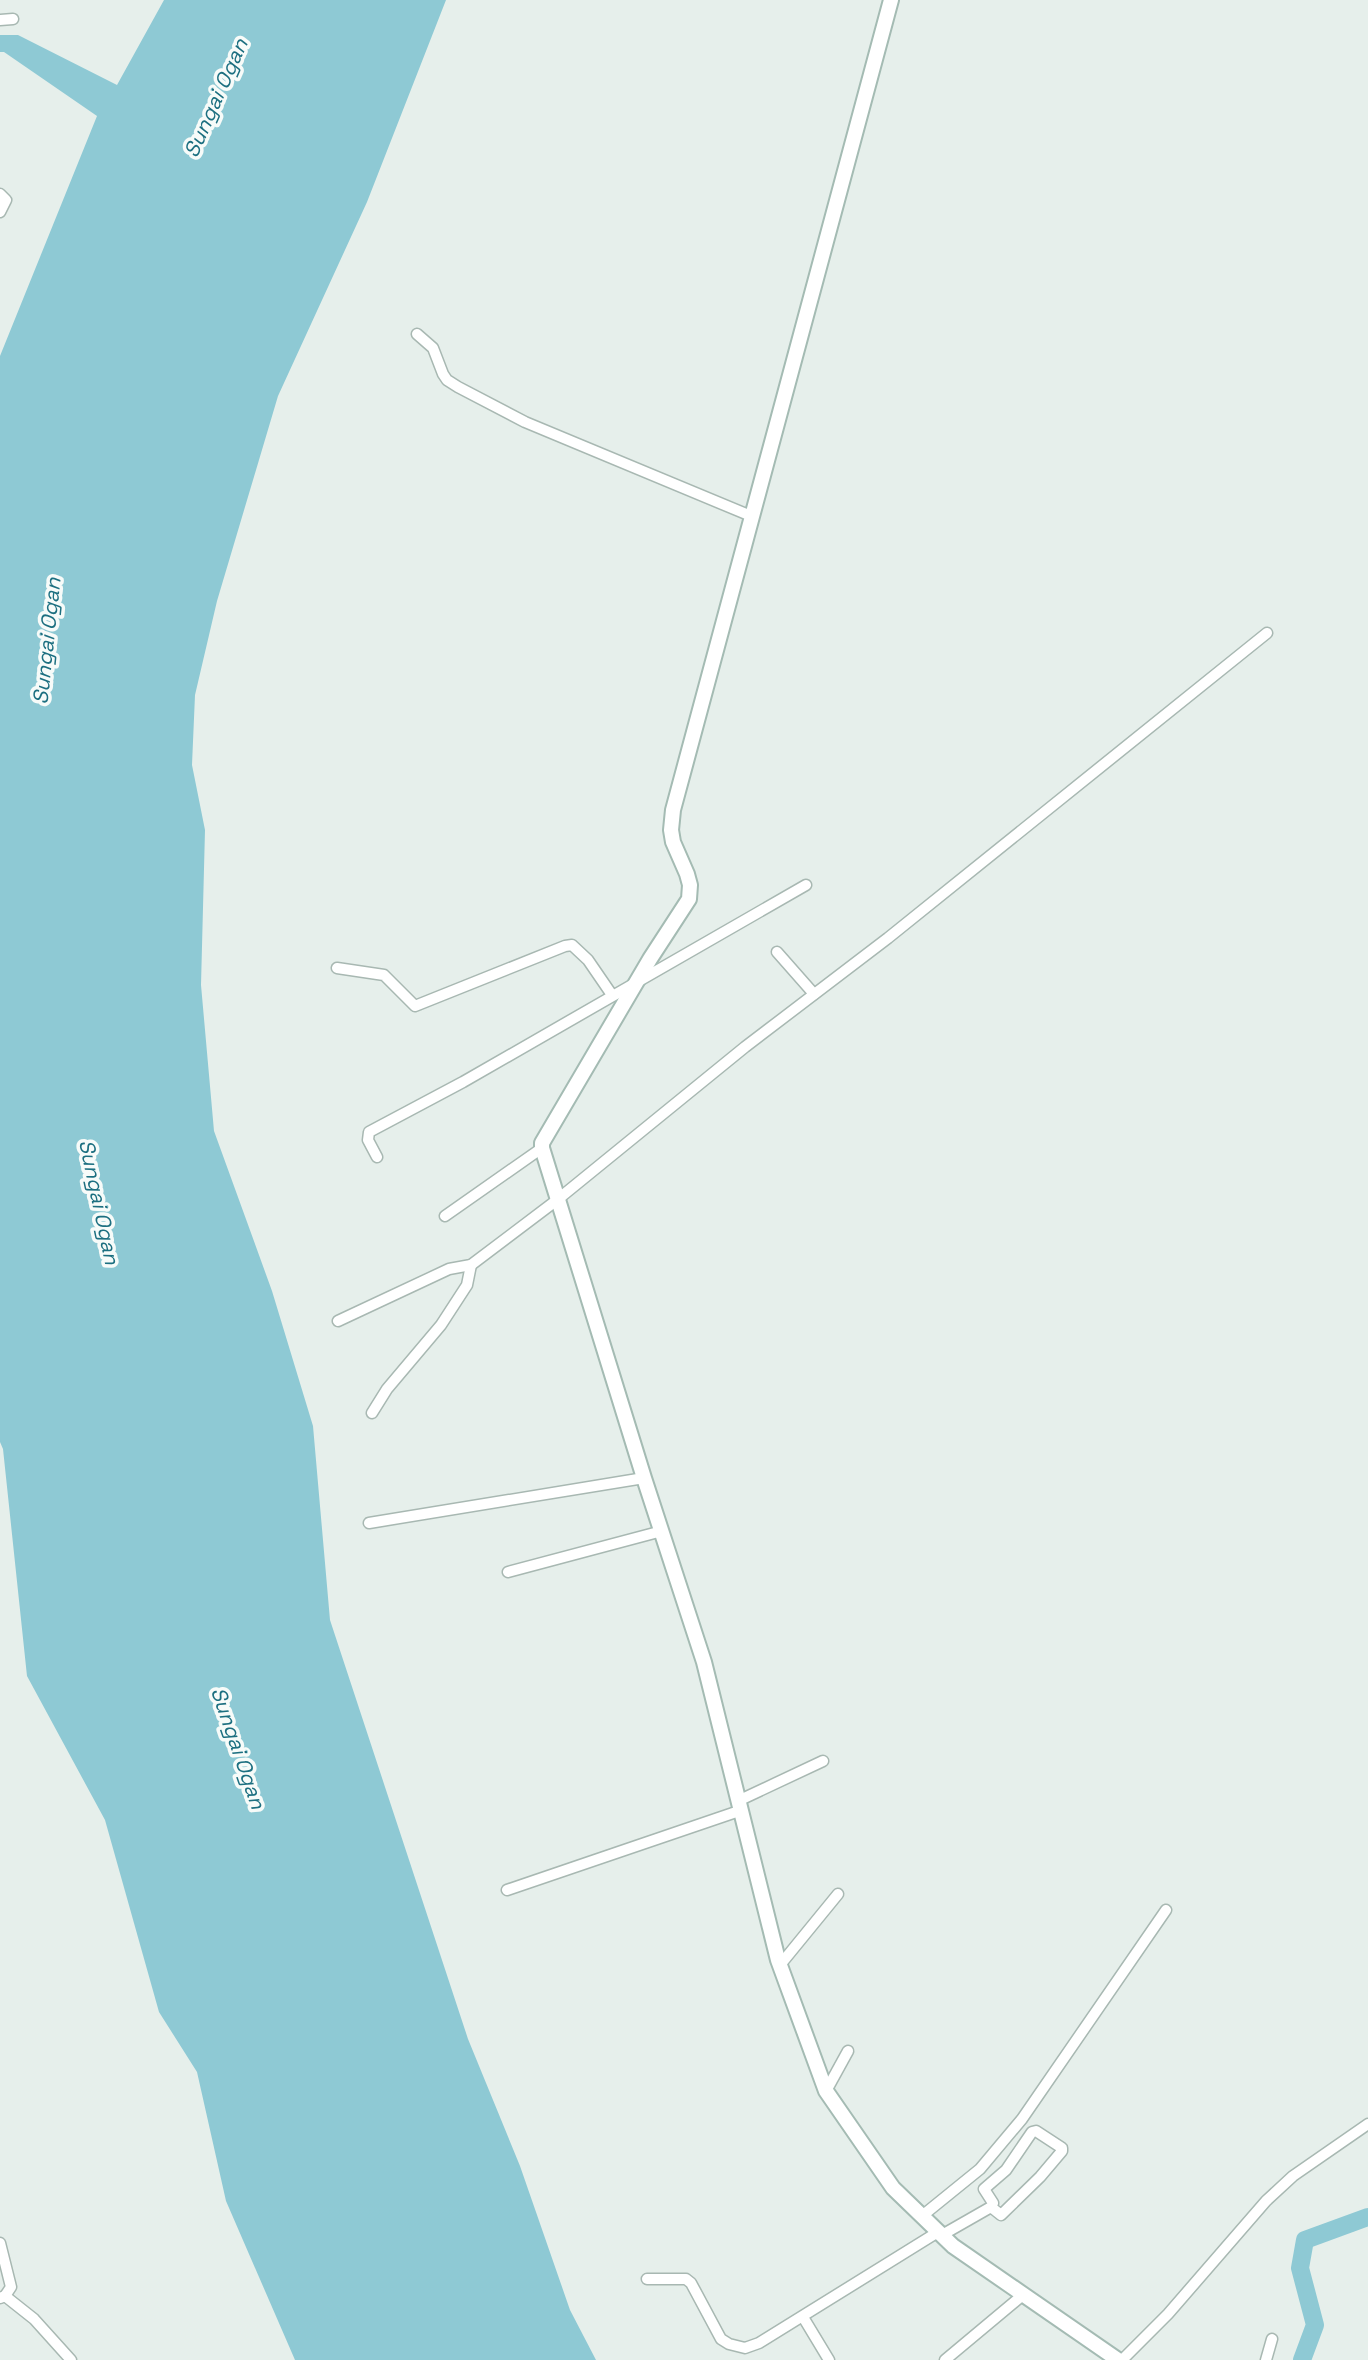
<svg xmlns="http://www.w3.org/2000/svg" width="1368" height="2360" viewBox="0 0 1368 2360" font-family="'Space Grotesk',sans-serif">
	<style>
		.water { fill: #8ec9d4 }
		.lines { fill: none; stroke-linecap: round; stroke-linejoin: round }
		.river { stroke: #8ec9d4; stroke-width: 18 }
		.street-casing { stroke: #a8b8b2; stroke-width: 13 }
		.secondary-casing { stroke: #a4bbb3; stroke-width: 18 }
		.street { stroke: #fff; stroke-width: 10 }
		.secondary { stroke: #fff; stroke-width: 14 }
		.labels { text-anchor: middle; stroke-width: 7; stroke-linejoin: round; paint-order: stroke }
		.water-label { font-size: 21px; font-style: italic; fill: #1c6f80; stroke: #f7fbf9 }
	</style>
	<rect width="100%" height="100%" fill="#e6efeb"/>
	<!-- water -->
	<path class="water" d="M164,0H446L367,202L278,396L217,601L195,695L192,765L205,830L201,985L214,1131L272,1291L313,1426L330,1620L468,2039L520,2166L570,2310L596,2360H295L226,2201L197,2072L159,2012L105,1820L27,1676L3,1449L0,1442V356L97,116L4,52H0V35H18L117,85Z"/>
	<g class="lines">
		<!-- river -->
		<path class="river" d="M1302,2360L1315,2325L1300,2268L1305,2240L1368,2217"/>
		<defs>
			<g id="street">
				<path d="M0,20L13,19"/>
				<path d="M0,194L6,200L0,212"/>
				<path d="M417,334L433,348L443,374L447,380L458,387L525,422L751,516"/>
				<path d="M777,952L814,994"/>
				<path d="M337,968L384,975L415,1006L565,946L572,945L588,960L612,995"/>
				<path d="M377,1157L368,1140L369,1132L463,1082L806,885"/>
				<path d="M445,1216L542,1148"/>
				<path d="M338,1321L449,1269L471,1265L557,1200L745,1047L888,938L1267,633"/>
				<path d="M372,1413L387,1389L441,1325L467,1285L471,1265"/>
				<path d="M369,1523L644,1478"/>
				<path d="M508,1572L662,1531"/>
				<path d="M740,1800L823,1761"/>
				<path d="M507,1890L742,1810"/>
				<path d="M780,1965L838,1894"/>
				<path d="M826,2091L848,2051"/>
				<path d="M922,2216L980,2169L1022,2119L1166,1910"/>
				<path d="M942,2235L991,2207L1001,2215L1040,2177L1062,2151V2148L1036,2131L1032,2132L1006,2170L984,2189L993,2203L991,2207"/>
				<path d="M0,2243L11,2287L5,2296"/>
				<path d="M647,2279H686L691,2283L721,2339L729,2344L745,2348L759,2343L938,2232"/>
				<path d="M0,2298L5,2296L34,2319L71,2360"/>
				<path d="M803,2317L829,2360"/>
				<path d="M945,2360L1024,2294"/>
				<path d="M1122,2360L1168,2314L1266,2201L1293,2176L1368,2124"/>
				<path d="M1266,2360L1272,2339"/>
			</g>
			<path id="secondary" d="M891,0L673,810L671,830L673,842L687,874L690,885L689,899L650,959L542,1143V1148L644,1478L704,1662L778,1960L826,2091L893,2188L953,2246L1118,2360"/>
		</defs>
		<!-- street casing -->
		<use href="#street" class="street-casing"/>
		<!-- secondary casing -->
		<use href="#secondary" class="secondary-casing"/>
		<!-- street -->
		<use href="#street" class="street"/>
		<!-- secondary -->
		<use href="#secondary" class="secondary"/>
	</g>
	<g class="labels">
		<!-- water labels -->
		<g class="water-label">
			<text transform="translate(216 98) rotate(-66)" y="7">Sungai Ogan</text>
			<text transform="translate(47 641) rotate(-84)" y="7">Sungai Ogan</text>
			<text transform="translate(99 1202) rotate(78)" y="7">Sungai Ogan</text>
			<text transform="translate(238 1748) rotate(71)" y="7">Sungai Ogan</text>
		</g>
	</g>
</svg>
